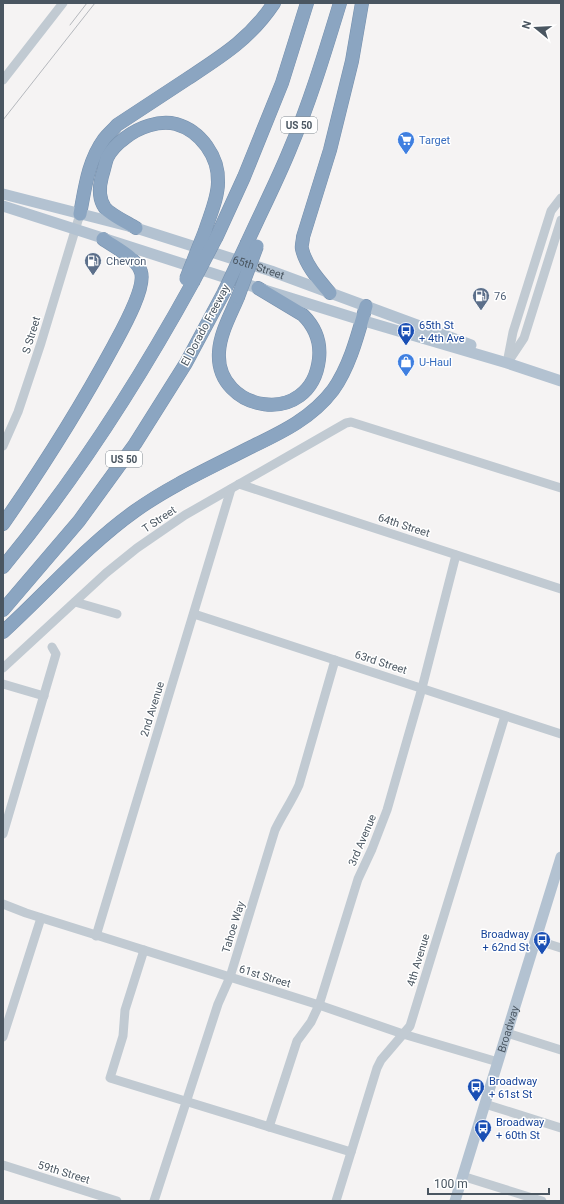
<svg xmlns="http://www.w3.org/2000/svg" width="564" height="1204" viewBox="0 0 564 1204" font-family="Roboto,sans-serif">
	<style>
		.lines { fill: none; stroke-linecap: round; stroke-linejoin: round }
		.highway-casing { stroke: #7690ad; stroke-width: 14 }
		.minor { stroke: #c1cad2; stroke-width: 9 }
		.major { stroke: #b3c2d1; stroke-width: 11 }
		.highway { stroke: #8ba5c1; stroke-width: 13 }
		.tram { stroke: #b5b8bd; stroke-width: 1 }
		.highway-bridge-casing { stroke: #7690ad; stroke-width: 14; stroke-linecap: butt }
		.highway-bridge { stroke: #8ba5c1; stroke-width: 13 }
		.labels { text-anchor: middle; stroke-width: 3; stroke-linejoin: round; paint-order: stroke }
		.shield { fill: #fff; stroke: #808990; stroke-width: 1 }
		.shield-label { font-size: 10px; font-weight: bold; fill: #4a5661 }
		.shop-label { font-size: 11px; fill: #366cbe; stroke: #fff; text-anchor: start }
		.service-label { font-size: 11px; fill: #4e5e75; stroke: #fff; text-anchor: start }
		.street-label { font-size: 11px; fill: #4a5661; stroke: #fff }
		.transit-label { font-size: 11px; fill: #164399; stroke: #fff; text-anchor: start }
	</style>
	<rect width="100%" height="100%" fill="#f5f3f3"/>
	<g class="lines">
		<defs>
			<g id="highway">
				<path d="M80,214C85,188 88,161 104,139C108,134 113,130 117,125C140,110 163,95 187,79C222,56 250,39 274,3"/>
				<path d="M136,228C128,223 111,215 105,208C98,198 99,187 102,176C104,170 105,164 107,158C111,150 118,143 125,138C139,127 159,120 176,124C201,131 219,157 218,182C218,198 210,215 205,231"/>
				<path d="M217,236L244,177L282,83L307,3"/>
				<path d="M247,243C261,212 277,181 290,149C310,102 325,52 340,3"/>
				<path d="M330,293C319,280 306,266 302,249C301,246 303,241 303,237L330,150L352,61L362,3"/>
				<path d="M238,297C231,314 220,333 219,352C215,412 311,429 319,359C321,342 315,327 303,315L258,288"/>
				<path d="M3,524C44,465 80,408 114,345C122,330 146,288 141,272C137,258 114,247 103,239"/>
				<path d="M3,567C76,479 138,382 193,282"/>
				<path d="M3,610L79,521L135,444L186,363L224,292"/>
				<path d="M3,632C47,592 86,546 135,511C170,486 210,468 249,448C280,433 311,419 333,390C350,366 358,334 366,306"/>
			</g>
		</defs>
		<!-- highway casing -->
		<use href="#highway" class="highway-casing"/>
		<!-- minor -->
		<g class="minor">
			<path d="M3,80L63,3"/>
			<path d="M510,359L524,338L561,220"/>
			<path d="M507,363L513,332L551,211L561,198"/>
			<path d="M3,446L18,412L41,343L80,214"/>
			<path d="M239,484L561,589"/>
			<path d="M75,602L117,614"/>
			<path d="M194,614L561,734"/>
			<path d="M3,668L106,573L137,548L185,515L346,423L351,422L561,488"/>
			<path d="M3,684L44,696"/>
			<path d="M3,834L56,654L52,647"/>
			<path d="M3,904L26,913L319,1005L403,1034L498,1062"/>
			<path d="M96,936L231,489"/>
			<path d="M536,940L561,948"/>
			<path d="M144,950L125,1010L123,1036L110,1078L351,1152"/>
			<path d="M507,1033L561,1050"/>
			<path d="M3,1037L41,918"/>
			<path d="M485,1104L561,1128"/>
			<path d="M269,1127L297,1041L311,1022L319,1005L358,879L372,849L387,810L422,688L456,555"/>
			<path d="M3,1165L117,1201"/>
			<path d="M462,1176L542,1201"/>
			<path d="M154,1201L218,1004L230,977L275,830C282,815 292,801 299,785L335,660"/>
			<path d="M336,1201L377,1068L381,1060L410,1026L505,716"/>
		</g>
		<!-- major -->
		<g class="major">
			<path id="s1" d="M3,194L136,228L271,271L471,345"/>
			<path d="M3,206L258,288L361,320L507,363L561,381"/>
			<path id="s2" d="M455,1201L561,857"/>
		</g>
		<!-- highway -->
		<use href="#highway" class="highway"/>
		<!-- tram -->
		<g class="tram">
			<path d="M70,25L87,3"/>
			<path d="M3,120L95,3"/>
		</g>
		<defs>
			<g id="highway-bridge">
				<path d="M186,279L205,231"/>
				<path d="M193,282L217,236"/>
				<path d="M224,292L247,243"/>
				<path d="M238,297L257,246"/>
			</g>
		</defs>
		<!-- highway-bridge casing -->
		<use href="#highway-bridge" class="highway-bridge-casing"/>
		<!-- highway-bridge -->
		<use href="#highway-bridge" class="highway-bridge"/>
	</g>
	<!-- icons -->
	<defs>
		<symbol id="supermarket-pin" viewBox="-11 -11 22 30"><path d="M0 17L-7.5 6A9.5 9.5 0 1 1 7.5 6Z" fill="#3f7fe0" stroke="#fff"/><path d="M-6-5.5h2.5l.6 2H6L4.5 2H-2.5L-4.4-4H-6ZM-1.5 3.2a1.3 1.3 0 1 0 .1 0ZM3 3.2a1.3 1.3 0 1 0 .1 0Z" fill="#fff"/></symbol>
		<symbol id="fuel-pin" viewBox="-11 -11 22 30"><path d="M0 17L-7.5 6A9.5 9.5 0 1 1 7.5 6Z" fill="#5c6f8a" stroke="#fff"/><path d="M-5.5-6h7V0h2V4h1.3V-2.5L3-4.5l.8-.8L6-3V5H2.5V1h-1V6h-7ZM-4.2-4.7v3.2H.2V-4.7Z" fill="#fff"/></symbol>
		<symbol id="bus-pin" viewBox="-11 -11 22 30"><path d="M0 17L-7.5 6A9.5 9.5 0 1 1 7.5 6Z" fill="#1a4fb4" stroke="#fff"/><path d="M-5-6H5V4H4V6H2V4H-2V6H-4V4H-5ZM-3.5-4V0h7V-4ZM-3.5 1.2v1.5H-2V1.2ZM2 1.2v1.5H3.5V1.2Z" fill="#fff"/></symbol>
		<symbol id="shop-pin" viewBox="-11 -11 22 30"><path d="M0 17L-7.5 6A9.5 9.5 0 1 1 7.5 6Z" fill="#3f7fe0" stroke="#fff"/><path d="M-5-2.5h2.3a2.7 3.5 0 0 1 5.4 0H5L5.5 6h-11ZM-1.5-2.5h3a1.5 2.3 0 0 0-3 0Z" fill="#fff"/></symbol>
	</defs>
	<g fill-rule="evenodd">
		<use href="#supermarket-pin" x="396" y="130" width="20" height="27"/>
		<use href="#fuel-pin" x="83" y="251" width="20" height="27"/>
		<use href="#fuel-pin" x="471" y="286" width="20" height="27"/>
		<use href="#bus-pin" x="396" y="321" width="20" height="27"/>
		<use href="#shop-pin" x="396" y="352" width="20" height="27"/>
		<use href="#bus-pin" x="532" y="930" width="20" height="27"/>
		<use href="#bus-pin" x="466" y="1077" width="20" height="27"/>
		<use href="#bus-pin" x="473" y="1118" width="20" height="27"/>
	</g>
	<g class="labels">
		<!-- shield labels -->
		<g class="shield">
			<rect x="281" y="117" width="36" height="16" rx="3"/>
			<rect x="106" y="451" width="36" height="16" rx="3"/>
		</g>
		<g class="shield-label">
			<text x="299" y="129">US 50</text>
			<text x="124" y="463">US 50</text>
		</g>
		<!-- shop labels -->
		<g class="shop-label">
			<text x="419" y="144">Target</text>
			<text x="419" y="366">U-Haul</text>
		</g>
		<!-- service labels -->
		<g class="service-label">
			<text x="106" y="265">Chevron</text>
			<text x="494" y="300">76</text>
		</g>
		<!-- street labels -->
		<g class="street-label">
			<text dy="4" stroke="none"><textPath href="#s1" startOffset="266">65th Street</textPath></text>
			<text transform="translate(205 325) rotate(-62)" y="4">El Dorado Freeway</text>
			<text transform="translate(31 335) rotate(-73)" y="4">S Street</text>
			<text transform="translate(159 519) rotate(-34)" y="4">T Street</text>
			<text transform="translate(404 525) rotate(18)" y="4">64th Street</text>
			<text transform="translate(381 662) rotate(18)" y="4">63rd Street</text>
			<text transform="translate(152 709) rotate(-73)" y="4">2nd Avenue</text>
			<text transform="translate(362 840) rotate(-67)" y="4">3rd Avenue</text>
			<text transform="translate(233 927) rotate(-73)" y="4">Tahoe Way</text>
			<text transform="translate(418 960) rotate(-73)" y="4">4th Avenue</text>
			<text transform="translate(265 976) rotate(17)" y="4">61st Street</text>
			<text dy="4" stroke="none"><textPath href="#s2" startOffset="180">Broadway</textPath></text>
			<text transform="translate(64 1172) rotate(17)" y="4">59th Street</text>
		</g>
		<!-- transit labels -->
		<g class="transit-label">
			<text x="419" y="329">65th St<tspan x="419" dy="13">+ 4th Ave</tspan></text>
			<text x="529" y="938" text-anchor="end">Broadway<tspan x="529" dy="13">+ 62nd St</tspan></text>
			<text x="489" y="1085">Broadway<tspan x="489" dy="13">+ 61st St</tspan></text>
			<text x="496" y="1126">Broadway<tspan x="496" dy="13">+ 60th St</tspan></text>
		</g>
	</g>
	<!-- border -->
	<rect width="564" height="1204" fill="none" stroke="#4a5661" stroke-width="8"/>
	<!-- north arrow -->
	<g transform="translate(536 28) rotate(288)" stroke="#ffffff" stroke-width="3" paint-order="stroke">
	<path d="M0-3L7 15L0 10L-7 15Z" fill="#4a5661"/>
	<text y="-6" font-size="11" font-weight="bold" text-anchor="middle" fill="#4a5661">N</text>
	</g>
	<!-- scale -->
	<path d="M428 1188v6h121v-6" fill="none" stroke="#4a5661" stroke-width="2"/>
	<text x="434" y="1188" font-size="12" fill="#4a5661" stroke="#ffffff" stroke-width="3" paint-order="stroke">100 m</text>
</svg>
